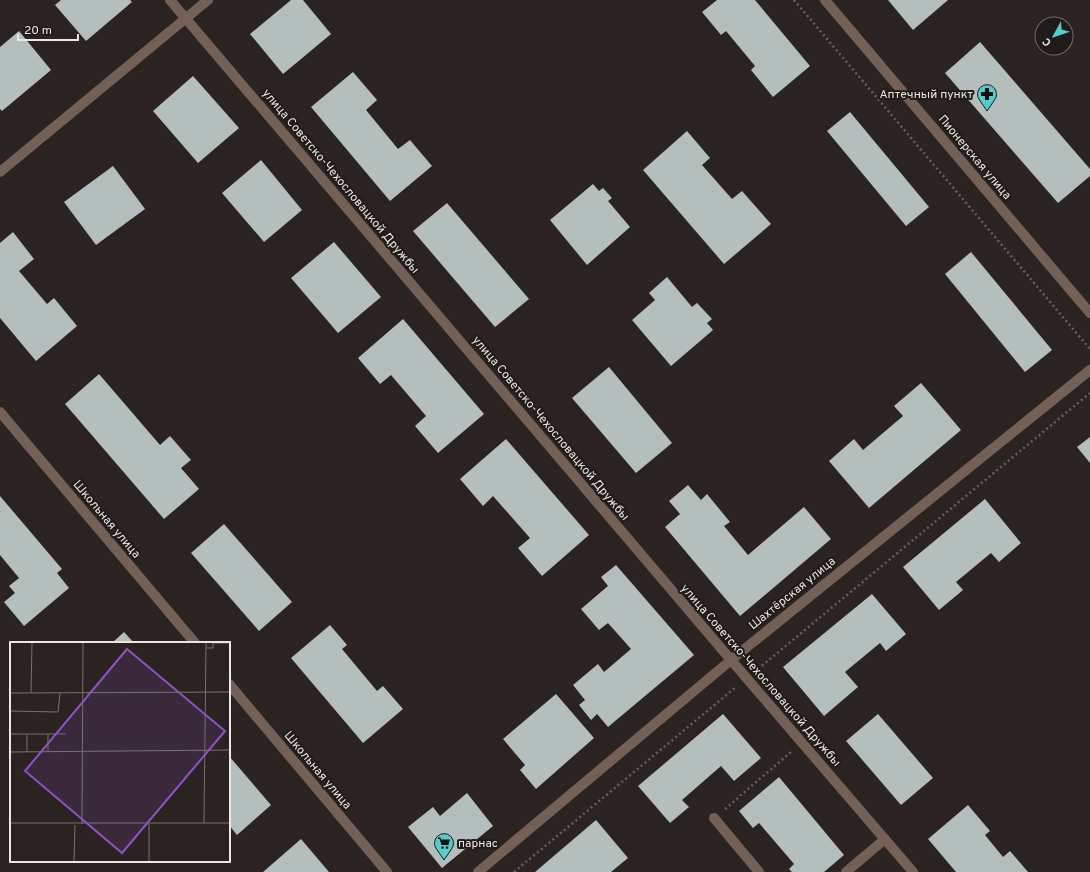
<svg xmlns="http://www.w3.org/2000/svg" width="1090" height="872" viewBox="0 0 1090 872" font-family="Overpass,sans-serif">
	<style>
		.building { fill: #b4bebd }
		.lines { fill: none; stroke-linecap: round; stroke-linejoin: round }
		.path { stroke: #665f5d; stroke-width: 2.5; stroke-dasharray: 2 3; stroke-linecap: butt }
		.minor { stroke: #756058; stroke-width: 10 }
		.labels { text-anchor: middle; stroke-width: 4; stroke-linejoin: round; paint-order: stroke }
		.poi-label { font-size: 12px; fill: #ebe7e5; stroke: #201a18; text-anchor: end }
		.street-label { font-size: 12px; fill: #ebe7e5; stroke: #201a18 }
		.inset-road { fill: none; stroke: #77716f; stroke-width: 1 }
		.view { fill: #9151c7; fill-opacity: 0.15; stroke: #9151c7; stroke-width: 2 }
		.inset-edge { fill: none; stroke: #ebe7e5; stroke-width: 2 }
	</style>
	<rect width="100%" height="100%" fill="#2a2321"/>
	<!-- building -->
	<g class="building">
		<path d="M61,0H130L132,2L86,41L55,5Z"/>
		<path d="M291,0H303L331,34L283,74L250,34Z"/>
		<path d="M717,0H755L810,66L773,97L751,70L755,66L726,31L721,35L702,12Z"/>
		<path d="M888,0H948L913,30Z"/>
		<path d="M19,31L51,70L2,111L0,109V47Z"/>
		<path d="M980,42L1090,169V176L1058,203L945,73Z"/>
		<path d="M353,72L377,100L366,110L398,149L410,140L432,166L390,201L311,107Z"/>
		<path d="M193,76L239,128L198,163L153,111Z"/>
		<path d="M850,112L929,207L906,226L827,131Z"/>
		<path d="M687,131L710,158L702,165L732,199L742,191L771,224L724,264L643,170Z"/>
		<path d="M261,160L302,210L264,242L222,193Z"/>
		<path d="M113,166L145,209L96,245L64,202Z"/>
		<path d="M593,184L599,191L603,188L612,198L608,201L630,227L587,265L550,220Z"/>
		<path d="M447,203L529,299L495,327L413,231Z"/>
		<path d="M13,232L34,259L19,271L47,304L54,298L77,326L36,361L0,318V243Z"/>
		<path d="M334,242L381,297L338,333L291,278Z"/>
		<path d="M971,252L1052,350L1025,372L945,274Z"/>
		<path d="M667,277L692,307L697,303L712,319L707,323L713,330L671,366L632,320L655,300L649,293Z"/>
		<path d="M403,319L484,414L438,453L415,426L426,416L391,375L380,384L358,358Z"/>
		<path d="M609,367L672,443L636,473L572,398Z"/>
		<path d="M99,374L160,445L170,436L191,460L181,468L199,489L164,519L65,404Z"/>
		<path d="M921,383L961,430L869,508L829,461L854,439L863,450L903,416L894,406Z"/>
		<path d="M1090,437V463L1077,447Z"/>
		<path d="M506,439L589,535L542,576L518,548L530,538L493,496L483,506L460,479Z"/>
		<path d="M688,485L701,500L707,494L730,522L724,526L748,555L804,507L831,539L740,616L665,527L680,514L669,501Z"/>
		<path d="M0,496L62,569L57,573L69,588L24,626L4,602L15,593L9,586L19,578L0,555Z"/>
		<path d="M985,499L1021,543L999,562L991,553L956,582L963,590L939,610L903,567Z"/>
		<path d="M224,524L292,602L259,631L191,553Z"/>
		<path d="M616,565L694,655L608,727L597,714L591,720L579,705L585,700L573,685L598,664L604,672L631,649L608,623L599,630L581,609L608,586L601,577Z"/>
		<path d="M872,594L906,634L886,651L880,643L845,672L858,687L824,716L783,667Z"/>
		<path d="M330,625L347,645L342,649L377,691L383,686L403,709L363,743L291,658Z"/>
		<path d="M124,632L134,643H112Z"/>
		<path d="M556,694L594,738L536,789L520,770L525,765L503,739Z"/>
		<path d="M723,714L761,758L734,781L721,766L682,800L689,807L670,823L638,786Z"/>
		<path d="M878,714L933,778L901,805L846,741Z"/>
		<path d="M229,756L271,805L237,835L229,825Z"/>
		<path d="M779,777L844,855L824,872H792L789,869L794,864L759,823L753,828L739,811Z"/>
		<path d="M467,793L493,826L442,868L408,827L433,807L440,816Z"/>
		<path d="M968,805L990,831L985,835L1003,857L1010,851L1028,872H956L928,839Z"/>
		<path d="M596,820L628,858L611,872H535Z"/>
		<path d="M301,839L329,872H263Z"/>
	</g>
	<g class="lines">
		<!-- path -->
		<g class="path">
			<path d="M794,0L1090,349"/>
			<path d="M758,669L1090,393"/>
			<path d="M725,809L791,752"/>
			<path d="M514,872L736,687"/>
		</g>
		<!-- minor -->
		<g class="minor">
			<path d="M170,0L731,660L913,872"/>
			<path d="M825,0L1090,313"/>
			<path d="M0,172L208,0"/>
			<path d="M0,412L195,643"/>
			<path d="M229,684L387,872"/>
			<path d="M714,818L759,872"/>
			<path d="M478,872L731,660L1090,370"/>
			<path d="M846,872L885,839"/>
		</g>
	</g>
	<!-- icons -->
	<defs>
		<symbol id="pharmacy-pin" viewBox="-11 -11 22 30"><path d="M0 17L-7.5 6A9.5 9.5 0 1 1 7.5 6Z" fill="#53cdc9" stroke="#201a18"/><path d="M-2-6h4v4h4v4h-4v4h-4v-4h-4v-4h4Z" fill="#111"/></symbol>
		<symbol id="supermarket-pin" viewBox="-11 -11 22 30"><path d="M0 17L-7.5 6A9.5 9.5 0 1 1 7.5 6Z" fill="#53cdc9" stroke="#201a18"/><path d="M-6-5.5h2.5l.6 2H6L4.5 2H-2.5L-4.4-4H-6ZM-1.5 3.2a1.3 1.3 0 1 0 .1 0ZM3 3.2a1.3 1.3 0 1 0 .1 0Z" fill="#111"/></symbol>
	</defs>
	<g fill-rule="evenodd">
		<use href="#pharmacy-pin" x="976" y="83" width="22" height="30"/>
		<use href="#supermarket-pin" x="433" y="832" width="22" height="30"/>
	</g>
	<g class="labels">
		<!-- poi labels -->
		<g class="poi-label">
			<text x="973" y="98">Аптечный пункт</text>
			<text x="458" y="847" text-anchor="start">парнас</text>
		</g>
		<!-- street labels -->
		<g class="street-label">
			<text transform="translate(975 157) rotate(50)" y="4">Пионерская улица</text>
			<text transform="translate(341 181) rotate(50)" y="4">улица Советско-Чехословацкой Дружбы</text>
			<text transform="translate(551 428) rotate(50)" y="4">улица Советско-Чехословацкой Дружбы</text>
			<text transform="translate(107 519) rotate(50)" y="4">Школьная улица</text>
			<text transform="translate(792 593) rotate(-39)" y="4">Шахтёрская улица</text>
			<text transform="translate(761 675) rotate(49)" y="4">улица Советско-Чехословацкой Дружбы</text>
			<text transform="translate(318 770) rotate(50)" y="4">Школьная улица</text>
		</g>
	</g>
	<!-- overview -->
	<g transform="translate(10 642)">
		<rect width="220" height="220" fill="#2a2321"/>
		<path class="inset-road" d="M196,6H203V1H220M0,51L220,50M21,51L22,0M0,69L48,70L50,51M0,92H17V110M17,92H56M38,92V109M0,110L220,108M0,181H220M139,181V220M194,181L196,0M72,182L73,0M64,220L65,183"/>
		<path class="view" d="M117,7L215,89L112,211L15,129Z"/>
		<rect width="220" height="220" class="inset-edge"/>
	</g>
	<!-- north arrow -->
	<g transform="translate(1054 36) rotate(230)"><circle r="19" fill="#201a18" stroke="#716c6a"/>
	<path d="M0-3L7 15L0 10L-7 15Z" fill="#53cdc9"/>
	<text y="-6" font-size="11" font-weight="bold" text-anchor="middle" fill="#ebe7e5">С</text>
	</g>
	<!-- scale -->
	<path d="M18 34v6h60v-6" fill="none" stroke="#ebe7e5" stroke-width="2"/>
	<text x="24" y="34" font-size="12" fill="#ebe7e5" stroke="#201a18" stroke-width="3" paint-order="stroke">20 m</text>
</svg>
